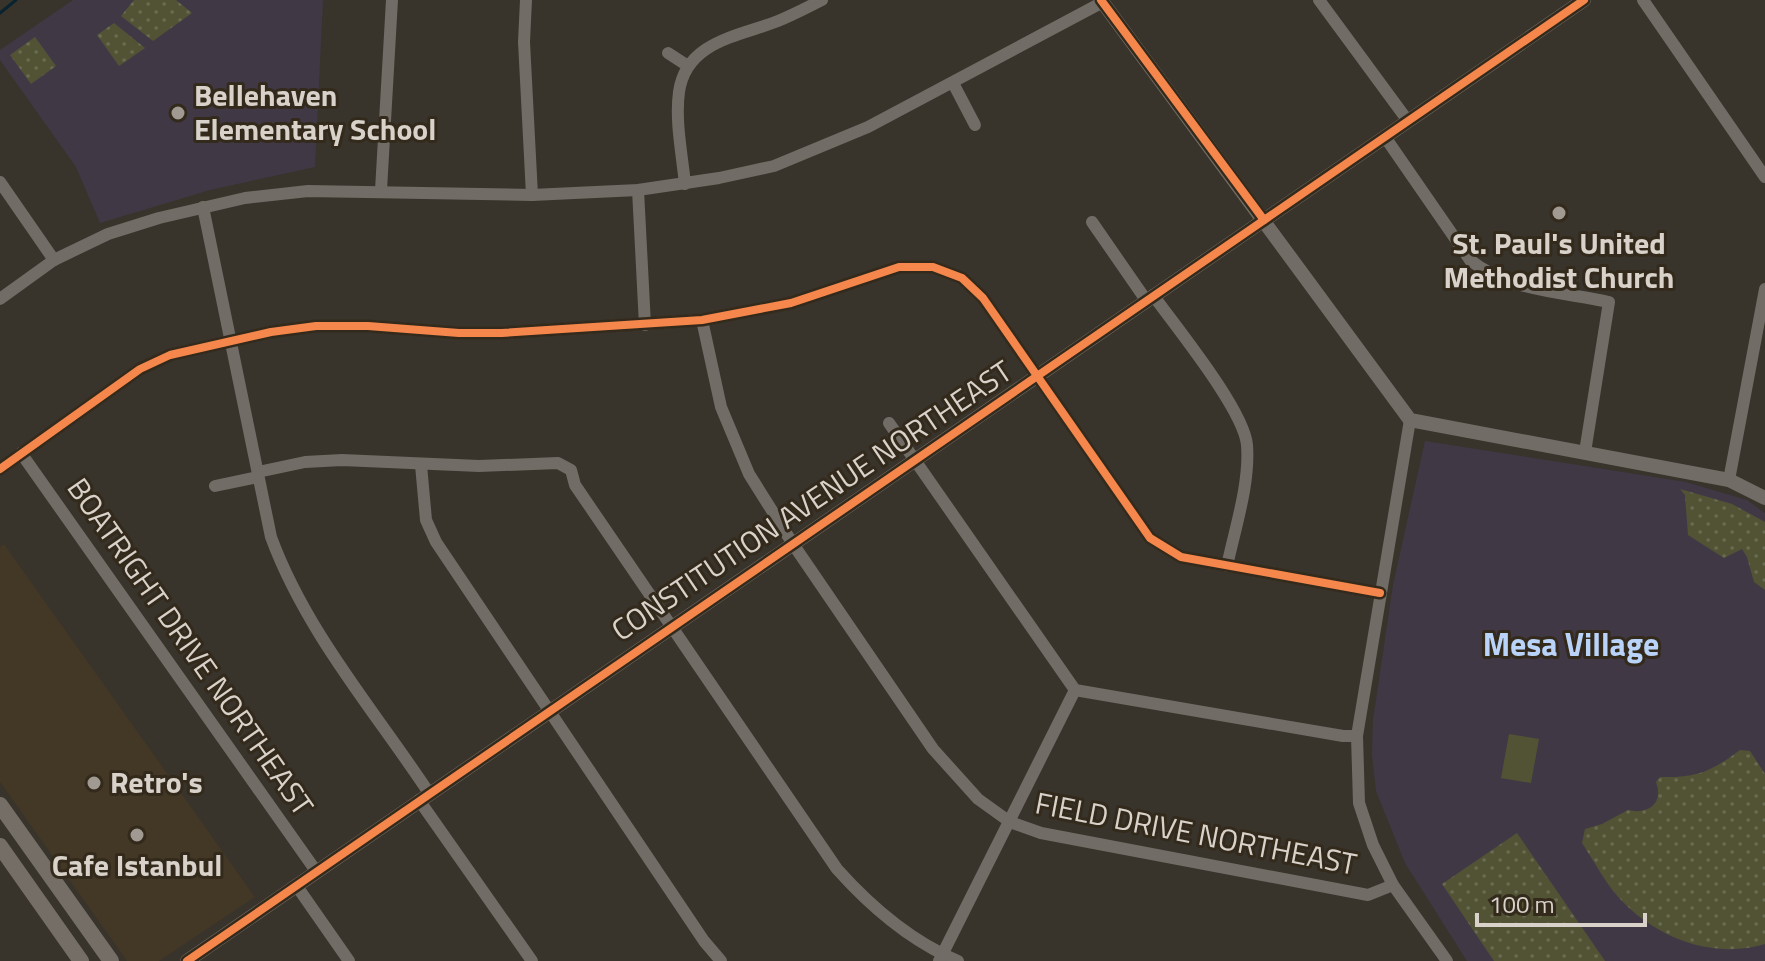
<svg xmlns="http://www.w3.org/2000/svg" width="1765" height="961" viewBox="0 0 1765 961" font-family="'Titillium Web',sans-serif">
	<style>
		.built { fill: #433726 }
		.education { fill: #413845 }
		.green { fill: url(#green-dots) }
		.pitch { fill: #515334 }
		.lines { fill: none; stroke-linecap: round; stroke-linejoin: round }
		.stream { stroke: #092430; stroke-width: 3 }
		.minor { stroke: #716c65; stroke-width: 12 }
		.tertiary { stroke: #716c65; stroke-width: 14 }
		.secondary { stroke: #746e66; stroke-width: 16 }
		.cycleway-casing { stroke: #332a1c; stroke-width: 13 }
		.cycleway { stroke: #f5874c; stroke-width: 8 }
		.poi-dot { fill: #a09a92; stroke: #332a1c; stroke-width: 3 }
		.labels { text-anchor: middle; stroke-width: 6; stroke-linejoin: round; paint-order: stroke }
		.poi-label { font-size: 30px; font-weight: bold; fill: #d8d2ca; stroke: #332a1c; text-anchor: start }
		.street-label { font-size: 30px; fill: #d8d2ca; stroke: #332a1c }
		.neighbourhood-label { font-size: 32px; font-weight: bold; fill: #bad3f9; stroke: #332a1c }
	</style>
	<defs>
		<pattern id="green-dots" width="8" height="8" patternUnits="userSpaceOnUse" patternTransform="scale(2)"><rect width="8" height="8" fill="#515334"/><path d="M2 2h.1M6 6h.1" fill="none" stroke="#696b50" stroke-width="1.8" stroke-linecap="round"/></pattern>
	</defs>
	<rect width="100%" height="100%" fill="#38332b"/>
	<!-- built -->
	<path class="built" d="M4,544L255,897L159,961H127L0,782V547Z"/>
	<!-- education -->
	<g class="education">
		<path d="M73,0H323L315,167L210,190L100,223L76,167L0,60V50Z"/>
		<path d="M1425,441L1686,482L1747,500L1765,513V961H1467L1405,863L1376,791L1372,755L1373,720L1393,585Z"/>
	</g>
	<!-- green -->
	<g class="green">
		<path d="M134,0H176L192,13L153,41L121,16Z"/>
		<path d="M114,23L145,48L119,66L97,35Z"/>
		<path d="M35,37L56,66L31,84L10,55Z"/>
		<path d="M1680,489L1732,504L1765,522V590L1754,582L1747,557L1742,549L1724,558L1688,535L1685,495Z"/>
		<path d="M1740,750L1750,751L1765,774V944C1715,959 1661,940 1624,903C1607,887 1595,862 1582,843L1585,829L1602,824L1628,810C1649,815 1664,803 1656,782L1660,777C1696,778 1711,772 1740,750Z"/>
		<path d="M1517,833L1605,961H1494L1442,884Z"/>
	</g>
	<!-- pitch -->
	<path class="pitch" d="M1509,734L1539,739L1531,783L1501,778Z"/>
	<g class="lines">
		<!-- stream -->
		<path class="stream" d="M0,13L16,0"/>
		<!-- minor -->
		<g class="minor">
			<path d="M526,0L524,42L532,195"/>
			<path d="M1319,0L1408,121"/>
			<path d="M1643,0L1765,177"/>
			<path d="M668,53L688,66"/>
			<path d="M953,83L975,125"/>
			<path d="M1385,137L1470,260C1508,291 1563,292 1609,302L1585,452"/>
			<path d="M0,182L54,260"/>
			<path d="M685,184C682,154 675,121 679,92C686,41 740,36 778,21C793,15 808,7 822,0"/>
			<path d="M381,190L392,0"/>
			<path d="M638,190L645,325"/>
			<path d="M203,207L271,537C306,632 374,710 429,793"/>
			<path d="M1092,222L1146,300"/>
			<path d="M1153,295C1176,327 1244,410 1247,445C1250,484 1235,528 1227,566"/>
			<path d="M0,299L54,260L108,234L159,218L245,198L308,191L532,195L638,190L719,178L774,166L868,127L1103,2"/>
			<path d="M702,320L721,407L749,474L793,544L933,749L978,799L1010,822L1041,833L1368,895L1393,885"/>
			<path d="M1410,420L1357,736L1359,803L1373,845L1393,885L1447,961"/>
			<path d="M889,423L1075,690L1343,736H1357"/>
			<path d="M21,453L316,871"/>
			<path d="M421,465L426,520L436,542L704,941L721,961"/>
			<path d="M0,469L140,369L170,355L271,332L316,326H368L459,333H502L702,320L791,303L899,267H933L962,278L983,298L1150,538L1181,557L1380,593"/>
			<path d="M258,472L305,462L342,460L479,466L558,463L571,470L575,485L837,869C871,907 910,941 958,961"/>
			<path d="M1729,480L1765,289"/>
			<path d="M215,486L258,477"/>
			<path d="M419,800L532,961"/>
			<path d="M296,885L349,961"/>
			<path d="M939,961L1075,690"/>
		</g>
		<!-- tertiary -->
		<g class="tertiary">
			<path d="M1101,0L1410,420L1729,480L1765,498"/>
			<path d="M187,961L1584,0"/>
		</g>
		<!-- secondary -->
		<g class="secondary">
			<path d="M0,805L111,961"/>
			<path d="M0,846L81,961"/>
		</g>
		<defs>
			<g id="cycleway">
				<path d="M1101,0L1264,220"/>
				<path d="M0,469L140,369L170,355L271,332L316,326H368L459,333H502L702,320L791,303L899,267H933L962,278L983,298L1150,538L1181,557L1380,593"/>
				<path d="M187,961L1584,0"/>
			</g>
		</defs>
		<!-- cycleway casing -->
		<use href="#cycleway" class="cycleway-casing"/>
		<!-- cycleway -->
		<use href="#cycleway" class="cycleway"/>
	</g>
	<!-- markers -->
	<g class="poi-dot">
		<circle cx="178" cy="113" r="8"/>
		<circle cx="1559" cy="213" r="8"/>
		<circle cx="94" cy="783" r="8"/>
		<circle cx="137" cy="835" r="8"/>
	</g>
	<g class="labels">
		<!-- poi labels -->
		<g class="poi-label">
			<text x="194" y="106">Bellehaven<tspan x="194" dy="34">Elementary School</tspan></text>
			<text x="1559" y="254" text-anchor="middle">St. Paul's United<tspan x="1559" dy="34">Methodist Church</tspan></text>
			<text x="110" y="793">Retro's</text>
			<text x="137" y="876" text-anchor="middle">Cafe Istanbul</text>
		</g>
		<!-- street labels -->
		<g class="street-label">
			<text transform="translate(812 501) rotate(-34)" y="10">CONSTITUTION AVENUE NORTHEAST</text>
			<text transform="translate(190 647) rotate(55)" y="10">BOATRIGHT DRIVE NORTHEAST</text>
			<text transform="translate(1196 834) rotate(11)" y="10">FIELD DRIVE NORTHEAST</text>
		</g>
		<!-- neighbourhood labels -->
		<g class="neighbourhood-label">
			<text x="1571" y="656">Mesa Village</text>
		</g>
	</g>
	<!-- scale -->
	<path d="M1477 913v12h168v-12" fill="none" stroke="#d8d2ca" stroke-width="4"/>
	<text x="1489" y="913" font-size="24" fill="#d8d2ca" stroke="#332a1c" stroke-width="6" paint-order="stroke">100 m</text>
</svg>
